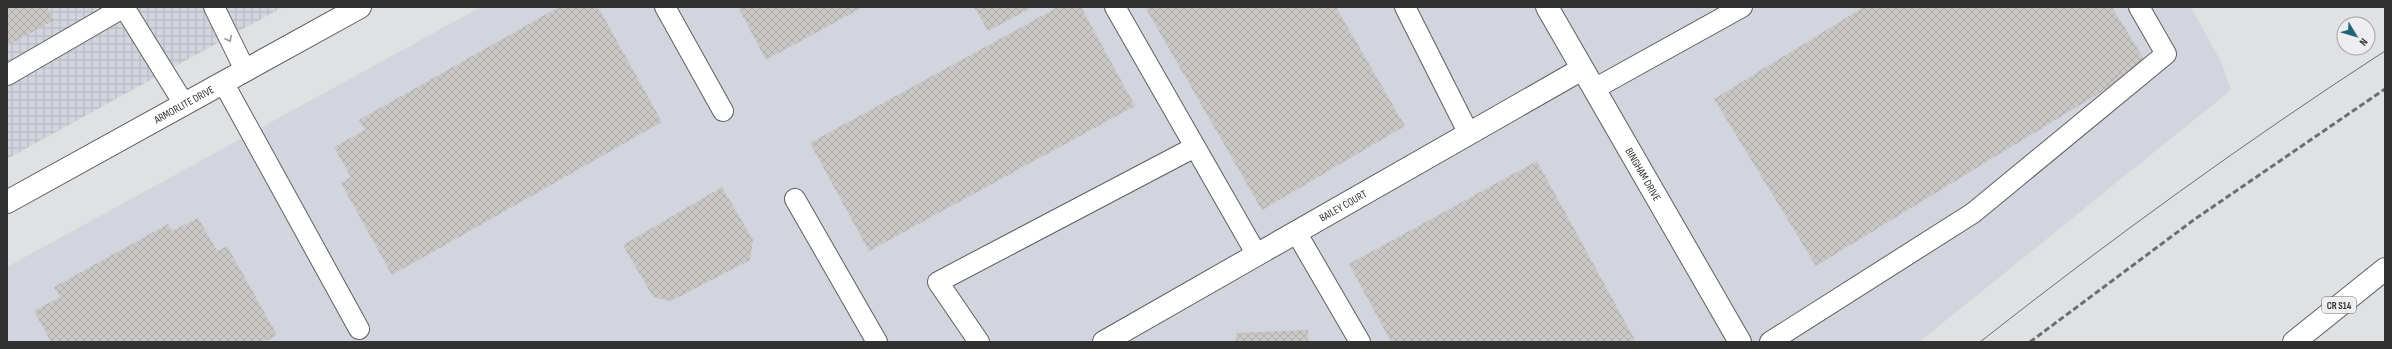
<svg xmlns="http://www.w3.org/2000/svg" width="2392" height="349" viewBox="0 0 2392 349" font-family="'Sofia Sans Condensed',sans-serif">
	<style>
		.built { fill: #d2d4de }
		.industrial { fill: url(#industrial-grid) }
		.building { fill: url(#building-cross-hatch) }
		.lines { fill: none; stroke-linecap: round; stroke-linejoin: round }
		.lane-casing { stroke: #5e5f61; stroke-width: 22 }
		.street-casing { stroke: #5e5f61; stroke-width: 24 }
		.secondary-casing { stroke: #5e5f61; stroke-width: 24 }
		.primary-casing { stroke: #5e5f61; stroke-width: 24 }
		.lane { stroke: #fff; stroke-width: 20 }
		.street { stroke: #fff; stroke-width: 22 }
		.secondary { stroke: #fff; stroke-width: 22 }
		.primary { stroke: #fff; stroke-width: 22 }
		.tram { stroke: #6d6e6f; stroke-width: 1 }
		.rail { stroke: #6d6e6f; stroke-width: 3; stroke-dasharray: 6 3; stroke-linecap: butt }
		.oneway { stroke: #989899 }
		.labels { text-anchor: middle; stroke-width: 3.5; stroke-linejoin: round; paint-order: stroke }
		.shield { fill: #eeeef1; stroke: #6a6a6c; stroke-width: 1 }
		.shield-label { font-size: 10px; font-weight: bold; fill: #323233 }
		.street-label { font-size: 11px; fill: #323233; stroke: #eeeef1 }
	</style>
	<defs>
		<pattern id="industrial-grid" width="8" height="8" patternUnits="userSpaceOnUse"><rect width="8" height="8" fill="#d2d4de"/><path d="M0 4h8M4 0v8" fill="none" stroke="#b5b6bf"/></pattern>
		<pattern id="building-cross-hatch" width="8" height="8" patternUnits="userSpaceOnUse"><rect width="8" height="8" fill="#cac7c7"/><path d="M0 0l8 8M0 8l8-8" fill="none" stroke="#aeabab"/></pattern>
	</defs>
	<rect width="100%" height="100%" fill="#e0e1e3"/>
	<!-- built -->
	<path class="built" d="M481,7H2191L2222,64L2231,90L1919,342H7V267Z"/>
	<!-- industrial -->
	<path class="industrial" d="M7,7H283L7,159Z"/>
	<!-- building -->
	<g class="building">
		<path d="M7,7H47L54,20L7,46Z"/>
		<path d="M559,7H598L662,122L392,275L341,183L351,177L334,147L365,130L359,120Z"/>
		<path d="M738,7H863L766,60Z"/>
		<path d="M974,7H1033L988,31Z"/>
		<path d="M1058,7H1081L1135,106L869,251L810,143Z"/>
		<path d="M1145,7H1336L1405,126L1262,210Z"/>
		<path d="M1864,7H2112L2147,64L1816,266L1714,99Z"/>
		<path d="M1537,161L1636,342H1391L1349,264Z"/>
		<path d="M722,187L753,240L750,260L671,301L653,297L623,245Z"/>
		<path d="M198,218L217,251L227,246L277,335L264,342H51L34,311L60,297L54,287L168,224L172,231Z"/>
		<path d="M1308,330V342H1236V333Z"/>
	</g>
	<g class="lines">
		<defs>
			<g id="lane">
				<path d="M124,7L184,104"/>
				<path d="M214,7L245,70"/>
				<path d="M665,7L723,111"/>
				<path d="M1115,7L1257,255"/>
				<path d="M1405,7L1469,134"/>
				<path d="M7,75L124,7"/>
				<path d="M223,82L359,329"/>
				<path d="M1594,89L1742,7"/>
				<path d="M795,199L877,342"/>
				<path d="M1296,232L1360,342"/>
				<path d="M979,342L938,282L1195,147"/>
				<path d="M1770,342L1973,213L2166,54L2139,7"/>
			</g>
			<g id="street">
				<path id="s1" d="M7,202L360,7"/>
				<path id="s2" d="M1104,342L1582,69"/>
			</g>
			<g id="secondary">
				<path id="s3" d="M1547,7L1740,342"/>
			</g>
			<path id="primary" d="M2294,342L2385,269"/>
		</defs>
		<!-- lane casing -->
		<use href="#lane" class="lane-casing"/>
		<!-- street casing -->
		<use href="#street" class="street-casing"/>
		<!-- secondary casing -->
		<use href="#secondary" class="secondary-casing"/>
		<!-- primary casing -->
		<use href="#primary" class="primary-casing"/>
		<!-- lane -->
		<use href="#lane" class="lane"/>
		<!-- street -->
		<use href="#street" class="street"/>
		<!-- secondary -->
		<use href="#secondary" class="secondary"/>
		<!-- primary -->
		<use href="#primary" class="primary"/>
		<!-- tram -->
		<path class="tram" d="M1980,342C2111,239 2246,141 2385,51"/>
		<!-- rail -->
		<path class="rail" d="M2030,342L2195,219L2385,89"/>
	</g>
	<!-- one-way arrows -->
	<defs><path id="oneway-chevron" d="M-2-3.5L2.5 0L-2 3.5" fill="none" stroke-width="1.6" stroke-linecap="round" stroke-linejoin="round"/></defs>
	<use class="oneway" href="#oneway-chevron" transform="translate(229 39) rotate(63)"/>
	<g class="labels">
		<!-- shield labels -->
		<rect class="shield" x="2322" y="297" width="34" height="16" rx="3"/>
		<g class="shield-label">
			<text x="2339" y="309">CR S14</text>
		</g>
		<!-- street labels -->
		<g class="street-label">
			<text dy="4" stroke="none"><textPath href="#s1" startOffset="202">ARMORLITE DRIVE</textPath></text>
			<text dy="4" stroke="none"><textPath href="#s3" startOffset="193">BINGHAM DRIVE</textPath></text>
			<text dy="4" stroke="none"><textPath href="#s2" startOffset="275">BAILEY COURT</textPath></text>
		</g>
	</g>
	<!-- border -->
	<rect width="2392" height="349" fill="none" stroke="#323233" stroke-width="16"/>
	<!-- north arrow -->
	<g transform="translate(2356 36) rotate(128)"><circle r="19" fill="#eeeef1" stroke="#a3a3a5"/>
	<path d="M0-3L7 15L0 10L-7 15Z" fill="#236578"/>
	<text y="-6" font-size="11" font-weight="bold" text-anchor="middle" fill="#323233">N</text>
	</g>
</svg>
